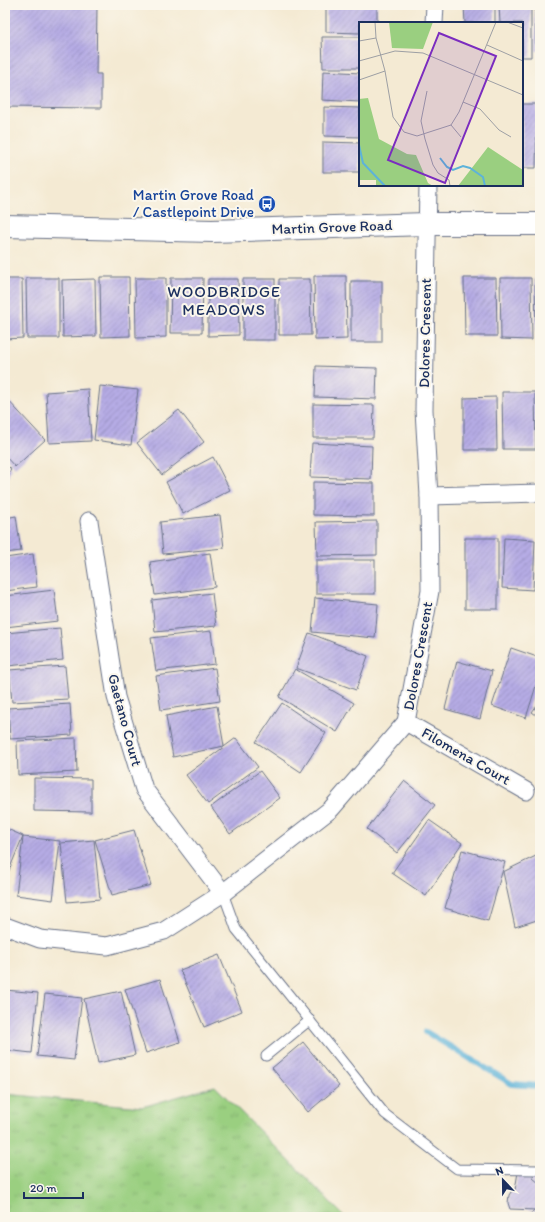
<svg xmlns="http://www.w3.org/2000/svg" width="545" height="1222" viewBox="0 0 545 1222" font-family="Itim,sans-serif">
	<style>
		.grass { fill: url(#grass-tufts); stroke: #5a7f6f }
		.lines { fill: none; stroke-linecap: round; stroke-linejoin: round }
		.stream { stroke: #5db3d9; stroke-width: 6 }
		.building { fill: url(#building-hatch) }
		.service-casing { stroke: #677087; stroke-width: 11 }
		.minor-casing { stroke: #677087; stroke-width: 19 }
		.tertiary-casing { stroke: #677087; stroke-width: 24 }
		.service { stroke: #fff; stroke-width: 9 }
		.minor { stroke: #fff; stroke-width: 17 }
		.tertiary { stroke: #fff; stroke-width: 22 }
		.labels { text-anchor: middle; stroke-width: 4; stroke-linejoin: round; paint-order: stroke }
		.transit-label { font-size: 15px; fill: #164399; stroke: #fbf7ec; text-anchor: end }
		.street-label { font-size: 15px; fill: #1b2f5e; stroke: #fbf7ec }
		.neighbourhood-label { font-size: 16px; letter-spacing: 1px; fill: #1b2f5e; stroke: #fbf7ec }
		.inset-river { fill: none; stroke: #5db3d9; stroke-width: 2 }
		.inset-road { fill: none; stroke: #9d9fa4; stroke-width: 1 }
		.view { fill: #7b2cbf; fill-opacity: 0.15; stroke: #7b2cbf; stroke-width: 2 }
		.inset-edge { fill: none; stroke: #1b2f5e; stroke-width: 2 }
	</style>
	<defs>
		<pattern id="grass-tufts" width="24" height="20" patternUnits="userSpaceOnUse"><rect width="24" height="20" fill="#9acf80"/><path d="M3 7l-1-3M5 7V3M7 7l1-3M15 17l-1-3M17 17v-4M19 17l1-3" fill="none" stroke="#84b271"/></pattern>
		<pattern id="building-hatch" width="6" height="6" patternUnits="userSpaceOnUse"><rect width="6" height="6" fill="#b6ace5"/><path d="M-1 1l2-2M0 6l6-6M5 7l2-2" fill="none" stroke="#938cbd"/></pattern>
	</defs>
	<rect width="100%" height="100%" fill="#fbf7ec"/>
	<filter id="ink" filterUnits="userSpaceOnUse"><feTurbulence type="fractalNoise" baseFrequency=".025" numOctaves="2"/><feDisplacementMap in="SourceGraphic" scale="8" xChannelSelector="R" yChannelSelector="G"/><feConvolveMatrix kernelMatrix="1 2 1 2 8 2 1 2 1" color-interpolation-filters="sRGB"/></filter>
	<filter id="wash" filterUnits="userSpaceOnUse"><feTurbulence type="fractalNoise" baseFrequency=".012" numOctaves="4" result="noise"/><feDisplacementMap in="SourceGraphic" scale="16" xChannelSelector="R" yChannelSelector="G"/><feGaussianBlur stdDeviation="0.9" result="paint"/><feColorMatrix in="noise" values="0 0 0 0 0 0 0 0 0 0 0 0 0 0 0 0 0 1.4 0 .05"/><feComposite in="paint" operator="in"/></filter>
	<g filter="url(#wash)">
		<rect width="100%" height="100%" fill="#f4ead3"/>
		<!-- grass -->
		<path class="grass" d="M215,1086L345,1217H5V1094L142,1107Z"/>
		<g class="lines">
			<!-- stream -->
			<path class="stream" d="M426,1032L512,1084L540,1086"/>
		</g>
		<g id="blocks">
			<!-- building -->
			<g class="building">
				<path d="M5,5H97L96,74H101V108L5,107Z"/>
				<path d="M326,5H377V23H360V33L326,32Z"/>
				<path d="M464,5H495V23H465Z"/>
				<path d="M499,5H531V57H522V23H500Z"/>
				<path d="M535,5H540V51H536Z"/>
				<path d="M322,37H360V68H323Z"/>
				<path d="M323,71L360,73V102L322,100Z"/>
				<path d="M522,104H537L536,168H522Z"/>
				<path d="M324,107L360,108V137L324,136Z"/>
				<path d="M323,142L360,143V172H323Z"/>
				<path d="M314,276H346L347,339L315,340Z"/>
				<path d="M100,277H129L130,336L101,337Z"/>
				<path d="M26,278H59V338H27Z"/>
				<path d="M135,278H166V337L136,338Z"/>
				<path d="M171,278H203L202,333H170Z"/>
				<path d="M464,278H496L497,336H465Z"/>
				<path d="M500,278H531L532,340L501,339Z"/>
				<path d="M540,278V335H536L535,279Z"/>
				<path d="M5,279H22L23,338L5,339Z"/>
				<path d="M95,279L96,336L63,337L62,280Z"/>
				<path d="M208,279H238L239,335L208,336Z"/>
				<rect x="243" y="279" width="32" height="61"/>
				<path d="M279,279H310L311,335H279Z"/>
				<rect x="351" y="281" width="31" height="61"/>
				<path d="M316,366L377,368L376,399L315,397Z"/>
				<path d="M100,386L138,390L131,445L94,440Z"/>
				<path d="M88,389L91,441L49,443L46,392Z"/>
				<path d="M502,392H535L536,449H503Z"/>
				<path d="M5,397L45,440L15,467L5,456Z"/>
				<path d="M496,397L497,450H464V398Z"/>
				<path d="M313,404L374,405L373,438H313Z"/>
				<path d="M179,410L204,442L162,475L137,443Z"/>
				<path d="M312,443L372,446L371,479L310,477Z"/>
				<path d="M213,457L230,490L183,514L166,482Z"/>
				<path d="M5,466L11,468L5,487Z"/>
				<path d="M313,482L374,483V516L313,515Z"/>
				<path d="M220,515L224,548L163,554L160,522Z"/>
				<path d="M16,516L21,551L5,553V518Z"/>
				<path d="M377,521V555L317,556L316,522Z"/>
				<rect x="465" y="538" width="33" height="71"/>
				<path d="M504,538L535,540L533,590L502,588Z"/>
				<path d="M210,553L215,587L155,595L150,562Z"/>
				<path d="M33,554L37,587L5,591V558Z"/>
				<rect x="316" y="560" width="59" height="34"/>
				<path d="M539,573H540V588H538Z"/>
				<path d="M54,590L58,621L5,627V596Z"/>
				<path d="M212,593L216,626L155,632L152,600Z"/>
				<path d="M315,598L378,604L375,638L312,632Z"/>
				<path d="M60,628L63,660L8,666L5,633Z"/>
				<path d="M211,631L215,664L156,671L151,638Z"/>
				<path d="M309,633L368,656L356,690L296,668Z"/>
				<path d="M511,648L540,658V673L526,718L492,706Z"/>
				<path d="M457,661L492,671L480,719L445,709Z"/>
				<path d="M65,666L68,699L12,702L9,670Z"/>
				<path d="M215,668L220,701L161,710L156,676Z"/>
				<path d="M295,669L354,703L337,732L279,697Z"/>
				<path d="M540,701V718L532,712Z"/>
				<path d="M282,703L326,733L301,772L256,742Z"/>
				<path d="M70,704L72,735L10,739L8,708Z"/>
				<path d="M217,706L224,746L173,757L166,716Z"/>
				<path d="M76,738L77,772L18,775L17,741Z"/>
				<path d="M236,738L258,767L208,804L186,775Z"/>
				<path d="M260,771L280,798L230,834L211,807Z"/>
				<path d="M34,778L91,779V812L34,811Z"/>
				<path d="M404,781L435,805L397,853L367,829Z"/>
				<path d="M429,820L462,843L426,896L392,873Z"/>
				<path d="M5,828L23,836L5,880Z"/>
				<path d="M134,830L151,885L112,895L95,840Z"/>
				<path d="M23,837L60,841L53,900L16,895Z"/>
				<path d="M94,840L100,899L67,902L61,843Z"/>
				<path d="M462,850L505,862L488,921L445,908Z"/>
				<path d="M540,854V919L515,927L503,872Z"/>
				<path d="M219,955L242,1011L204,1027L180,970Z"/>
				<path d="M160,979L180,1042L146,1053L125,989Z"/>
				<path d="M5,990L38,993L32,1053L5,1050Z"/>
				<path d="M121,991L135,1055L98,1063L84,999Z"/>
				<path d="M45,994L82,998L74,1060L37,1056Z"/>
				<path d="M303,1042L339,1086L308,1112L272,1068Z"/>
				<path d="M518,1172L534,1175L533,1178L540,1184V1217H530V1214L536,1210L510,1209L508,1203L509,1195L513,1189L515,1190Z"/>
			</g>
		</g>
	</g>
	<g filter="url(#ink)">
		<use href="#blocks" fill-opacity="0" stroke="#677087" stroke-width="1"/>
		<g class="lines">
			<defs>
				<g id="service">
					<path d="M223,893L236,929L385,1114L457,1169L540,1170"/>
					<path d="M266,1056L310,1020"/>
				</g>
				<g id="minor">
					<path d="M434,23L435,5"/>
					<path d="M429,496L540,493"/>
					<path d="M89,521L116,697L144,789L223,893"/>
					<path d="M406,722L526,791"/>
					<path d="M5,926L40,939L107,946L164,931L223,893L331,809L406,722L430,591L429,496L424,410L428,185"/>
				</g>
				<path id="tertiary" d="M5,226L212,231L426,224H540"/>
			</defs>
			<!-- service casing -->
			<use href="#service" class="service-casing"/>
			<!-- minor casing -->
			<use href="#minor" class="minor-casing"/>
			<!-- tertiary casing -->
			<use href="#tertiary" class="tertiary-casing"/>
			<!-- service -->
			<use href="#service" class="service"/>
			<!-- minor -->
			<use href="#minor" class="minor"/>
			<!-- tertiary -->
			<use href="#tertiary" class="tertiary"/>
		</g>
	</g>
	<!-- icons -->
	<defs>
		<symbol id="bus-disc" viewBox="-11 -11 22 22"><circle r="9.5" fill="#1a4fb4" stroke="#fbf7ec"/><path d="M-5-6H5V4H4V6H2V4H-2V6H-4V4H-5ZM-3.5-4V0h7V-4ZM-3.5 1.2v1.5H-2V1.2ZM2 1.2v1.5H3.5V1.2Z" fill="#fff"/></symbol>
	</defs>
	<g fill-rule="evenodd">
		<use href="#bus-disc" x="257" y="194" width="20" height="20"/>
	</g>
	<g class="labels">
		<!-- transit labels -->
		<g class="transit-label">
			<text x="254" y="200">Martin Grove Road<tspan x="254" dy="17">/ Castlepoint Drive</tspan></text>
		</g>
		<!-- street labels -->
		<g class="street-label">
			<text transform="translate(332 227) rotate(-2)" y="5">Martin Grove Road</text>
			<text transform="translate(425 333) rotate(-89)" y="5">Dolores Crescent</text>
			<text transform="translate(418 656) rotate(-80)" y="5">Dolores Crescent</text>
			<text transform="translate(125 720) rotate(75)" y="5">Gaetano Court</text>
			<text transform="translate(466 756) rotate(30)" y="5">Filomena Court</text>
		</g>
		<!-- neighbourhood labels -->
		<g class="neighbourhood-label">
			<text x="224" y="297">WOODBRIDGE<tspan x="224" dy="18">MEADOWS</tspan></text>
		</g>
	</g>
	<!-- overview -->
	<g transform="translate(359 22)">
		<rect width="164" height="164" fill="#f4ead3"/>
		<path d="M9,76L20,117L48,132L57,133L69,161L74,164H17V158H0V77ZM129,125L164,148V164H99Z" fill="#9acf80"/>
		<path d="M30,0H74L64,27L33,26Z" fill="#9acf80"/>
		<path class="inset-river" d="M0,123L4,141L26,164M81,136L88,145L94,148L104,144L111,146L124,155L126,164"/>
		<path class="inset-road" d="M16,0L17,16L26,49L34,95L45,110L58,114L92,103L100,90L137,0M148,0L164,6M0,19L17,16M128,23L164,39M0,39L36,29L64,31L164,73M0,58L26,49M68,69L62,99L66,117L74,143L79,151L90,158L91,164M104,80L121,87L140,108L152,115M92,103L102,115"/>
		<path class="view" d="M80,11L137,34L86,161L29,138Z"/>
		<rect width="164" height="164" class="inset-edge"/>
	</g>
	<!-- margin -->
	<rect width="545" height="1222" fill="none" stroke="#fbf7ec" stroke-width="20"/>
	<!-- north arrow -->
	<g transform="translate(503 1180) rotate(338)" stroke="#fbf7ec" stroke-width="3" paint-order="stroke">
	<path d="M0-3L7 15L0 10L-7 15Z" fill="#1b2f5e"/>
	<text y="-6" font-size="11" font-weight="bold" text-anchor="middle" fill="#1b2f5e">N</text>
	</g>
	<!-- scale -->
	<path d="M24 1192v6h59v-6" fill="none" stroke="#1b2f5e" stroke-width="2"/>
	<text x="30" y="1192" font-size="12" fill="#1b2f5e" stroke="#fbf7ec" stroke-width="3" paint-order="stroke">20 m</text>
</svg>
